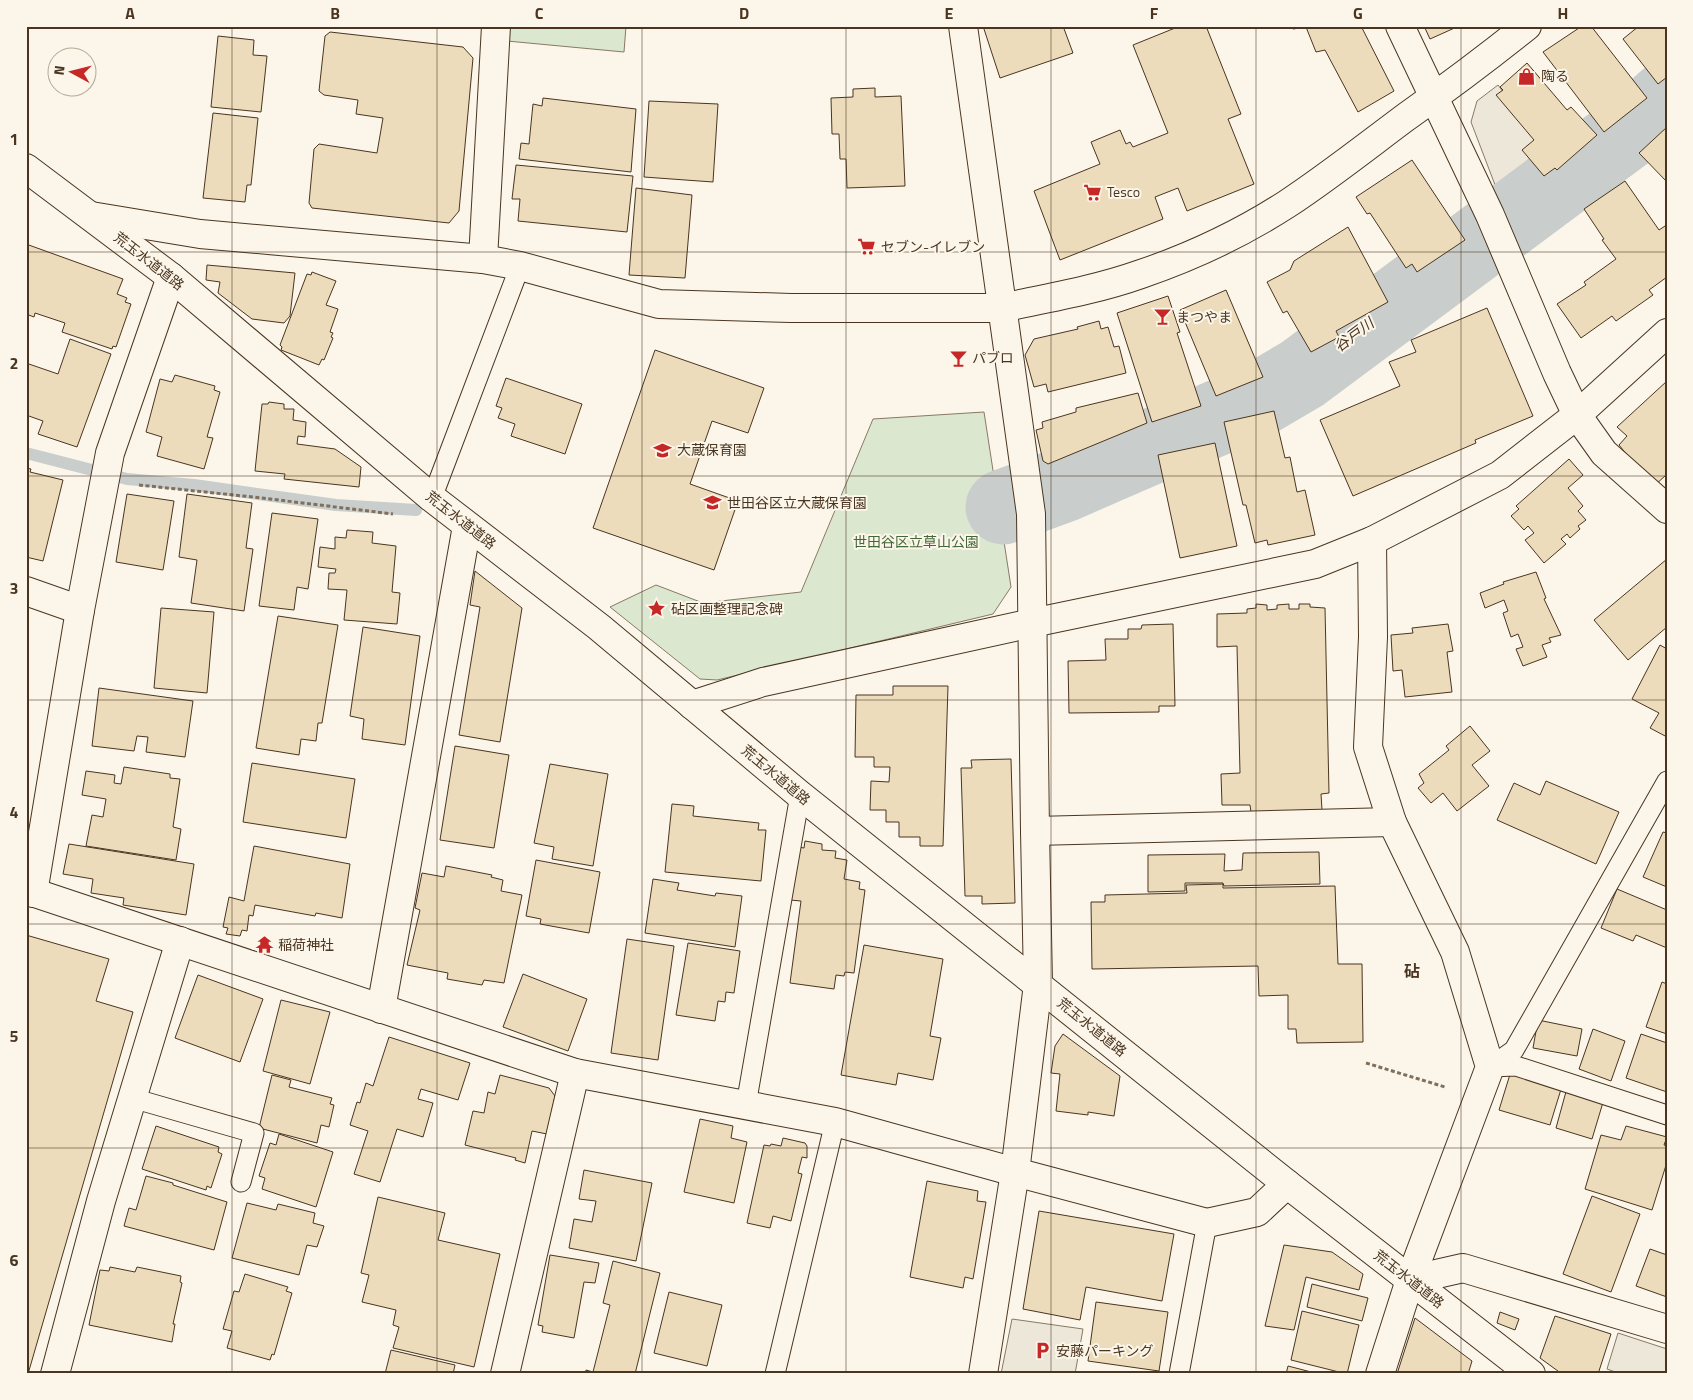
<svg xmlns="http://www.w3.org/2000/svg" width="1693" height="1400" viewBox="0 0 1693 1400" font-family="'Titillium Web','Noto Sans JP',sans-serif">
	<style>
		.green { fill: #dce7d0; stroke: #887966 }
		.parking { fill: #ede7d9; stroke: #887966 }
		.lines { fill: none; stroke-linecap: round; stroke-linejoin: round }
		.stream { stroke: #c9cecd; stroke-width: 12 }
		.river { stroke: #c9cecd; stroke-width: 75 }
		.building { fill: #ecdcbc; stroke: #4a3520 }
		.lane-casing { stroke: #4a3520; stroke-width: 21 }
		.street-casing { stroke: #4a3520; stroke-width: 30 }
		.secondary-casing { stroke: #4a3520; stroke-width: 30 }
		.path { stroke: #7f6f5c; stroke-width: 3; stroke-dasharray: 4 2.5; stroke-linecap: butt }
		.lane { stroke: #fbf6e9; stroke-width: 19 }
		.street { stroke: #fbf6e9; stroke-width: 28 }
		.secondary { stroke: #fbf6e9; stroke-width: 28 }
		.grid { fill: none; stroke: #4a3520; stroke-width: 1; stroke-opacity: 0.55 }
		.labels { text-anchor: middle; stroke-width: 4; stroke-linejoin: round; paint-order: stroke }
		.poi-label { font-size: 14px; fill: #4a3520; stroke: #fbf6e9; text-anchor: start }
		.street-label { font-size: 14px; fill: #4a3520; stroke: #fbf6e9 }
		.park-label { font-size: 14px; fill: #436837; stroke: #fbf6e9 }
		.water-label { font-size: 15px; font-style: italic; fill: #4a3520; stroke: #fbf6e9 }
		.quarter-label { font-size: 16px; font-weight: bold; fill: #4a3520; stroke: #fbf6e9 }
		.neatline { fill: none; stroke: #4a3520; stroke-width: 2 }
		.grid-label { font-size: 16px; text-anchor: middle; font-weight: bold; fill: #4a3520 }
	</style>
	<rect width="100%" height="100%" fill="#fbf6e9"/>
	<!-- green -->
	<g class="green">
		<path d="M508,26H626L624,52L507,41Z"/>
		<path d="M984,412L1011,587L993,614L717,680L700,679L610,607L656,585L703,603L801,592L873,419Z"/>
	</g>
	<!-- parking -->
	<g class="parking">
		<path d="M1498,85L1560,169L1505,211L1471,122L1477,101Z"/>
		<path d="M1012,1319L1083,1329L1075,1374H1001Z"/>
		<path d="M1618,1333L1667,1349V1374H1621L1607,1369Z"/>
	</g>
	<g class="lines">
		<!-- stream -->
		<path class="stream" d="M26,453L127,479L194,485L336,505L416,510"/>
		<!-- river -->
		<path class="river" d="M1003,507L1063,485L1256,401L1302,374L1630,130L1667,98"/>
	</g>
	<!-- building -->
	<g class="building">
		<path d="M983,26H1063L1073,53L1000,78Z"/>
		<path d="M1180,26H1206L1241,114L1228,119L1254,184L1187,211L1178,188L1155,197L1163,219L1060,260L1034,191L1100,164L1091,142L1120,130L1126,144L1130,142L1133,147L1168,133L1133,45Z"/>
		<path d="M1291,26H1361L1394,91L1358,112L1325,50L1316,52L1306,27L1293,29Z"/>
		<path d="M1424,26H1459L1430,39Z"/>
		<path d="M1582,26H1591L1647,98L1604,132L1543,52Z"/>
		<path d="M1639,26H1667V77L1658,84L1623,39Z"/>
		<path d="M330,32L463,47L473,58L459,211L449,223L312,208L309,203L314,149L319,144L377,153L383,118L356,114L358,100L324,95L319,91L325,36Z"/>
		<path d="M218,36L254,40L253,55L267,56L261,112L211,107Z"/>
		<path d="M1527,63L1567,110L1571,107L1597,135L1557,170L1555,168L1544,176L1522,150L1534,140L1496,95L1503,90L1500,87Z"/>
		<path d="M875,88V97L901,96L905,186L847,188L846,159H840L839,134H832L831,98L853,97V89Z"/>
		<path d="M543,98L636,109L631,172L519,159L521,143L529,144L533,104L542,106Z"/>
		<path d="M649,101L718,104L713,182L644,177Z"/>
		<path d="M213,113L258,118L251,185H247L245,202L203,198Z"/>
		<path d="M1667,127V182L1639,153Z"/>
		<path d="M1412,160L1465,240L1417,272L1412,264L1406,268L1370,213L1367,214L1356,197Z"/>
		<path d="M516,165L633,176L627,232L518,221L520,199H512Z"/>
		<path d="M1625,181L1659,230L1665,226L1667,228V277L1649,290L1653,295L1616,321L1612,316L1581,338L1557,304L1586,285L1584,282L1616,259L1602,240L1604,239L1584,209Z"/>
		<path d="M636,188L692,195L685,278L629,275Z"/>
		<path d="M1348,227L1388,302L1336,331L1339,337L1311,352L1287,311L1283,313L1267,282L1290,270L1294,261Z"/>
		<path d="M26,244L123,279L117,294L127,298L125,302L131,304L116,347L113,346L112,349L62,332L65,323L35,313L34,317L26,314Z"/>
		<path d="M207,265L295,273L290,316L284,323L252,319L218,293L220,282L206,280Z"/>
		<path d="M312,272L336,281L326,305L338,309L330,332L333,333L331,337L333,338L324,360L322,359L319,365L281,350L282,347L280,345L307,274L311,275Z"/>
		<path d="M1226,290L1263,377L1216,396L1180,310Z"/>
		<path d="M1168,296L1180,332L1177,333L1201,406L1152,422L1117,313Z"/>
		<path d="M1487,308L1533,416L1475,440L1476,443L1353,496L1320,420L1400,386L1389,362L1416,352L1411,340Z"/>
		<path d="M1099,321L1101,329L1108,327L1114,347L1119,346L1126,373L1048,392L1046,384L1034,387L1025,355L1034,339L1078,329L1077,327Z"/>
		<path d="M70,339L111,354L77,447L38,434L43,421L26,415V363L58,374Z"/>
		<path d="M655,350L764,388L748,433L712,421L690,484L738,501L714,570L593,528Z"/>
		<path d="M175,375L215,386L214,390L220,392L207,437L213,438L204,469L157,456L162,437L146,432L160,379L172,382Z"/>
		<path d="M506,378L582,404L565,454L511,436L515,424L498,418L502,408L496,406Z"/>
		<path d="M1667,381V474L1653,487L1619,445L1627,436L1617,427Z"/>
		<path d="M1138,393L1147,423L1048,464L1043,461L1036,430L1043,428L1042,422L1076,412V408Z"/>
		<path d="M269,402L284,404V409H294L293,420L306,422L305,437L298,436L297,444L335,449L361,467L359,487L284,479L285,474L255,471L262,404H268Z"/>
		<path d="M1274,411L1285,458L1290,457L1297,492L1305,490L1315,535L1268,545L1267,540L1255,543L1246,505H1243L1224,422Z"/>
		<path d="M1215,443L1237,546L1180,558L1158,455Z"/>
		<path d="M1569,459L1583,475L1568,488L1583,506L1578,511L1586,520L1578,526L1580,529L1570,538L1567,534L1561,539L1566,544L1544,563L1525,540L1534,533L1528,526L1524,530L1511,516L1519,509L1516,506Z"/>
		<path d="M26,468L31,469L30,472L63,480L43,561L26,557Z"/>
		<path d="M127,494L174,501L163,570L116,562Z"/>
		<path d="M187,494L252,503L246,548L253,549L244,611L191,603L197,560L179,557Z"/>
		<path d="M272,513L318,519L308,589L297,587L294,610L259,606Z"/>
		<path d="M347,530L373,532L372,543L396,546L392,592L400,593L397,624L344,620L347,590L328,589L329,573H335L336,569L318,567L320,547L335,549V537L346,538Z"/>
		<path d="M1667,559V627L1628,660L1594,620Z"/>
		<path d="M475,571L522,608L500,742L459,735L480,607L470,605Z"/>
		<path d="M1536,572L1546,598L1544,599L1561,635L1549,638L1551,642L1542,645L1547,657L1523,666L1516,649L1523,647L1518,634L1511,637L1503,613L1508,611L1504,600L1485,608L1480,593L1504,584L1503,582Z"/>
		<path d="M1256,604L1267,605V610L1277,609V605L1289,604V609H1299V604H1310V607L1325,608L1329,793L1321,794L1322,810L1251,812L1250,805H1222L1221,774L1240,773L1237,646L1217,647V614L1247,613V609L1256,608Z"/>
		<path d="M161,608L214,612L207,693L154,688Z"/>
		<path d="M278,616L338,625L322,723H318L316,741L301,739L299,755L256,748Z"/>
		<path d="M1173,624L1175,706H1159V712L1069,713L1068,661L1106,660L1105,639H1128V629H1141L1142,625Z"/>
		<path d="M1448,624L1453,651L1447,652L1452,692L1405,697L1402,670L1393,671L1391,635L1413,633L1412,628Z"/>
		<path d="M363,627L420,636L405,745L362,739L364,719L350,716Z"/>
		<path d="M1660,645L1667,649V737L1650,728L1659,713L1632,699Z"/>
		<path d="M893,686H948L943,846H920V837H899V822H886V810H870L871,781L889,782L890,767H874V757H855L856,695H893Z"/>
		<path d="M99,688L193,701L185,757L146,752L148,737L137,736L134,751L92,746Z"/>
		<path d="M1470,726L1490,751L1472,765L1489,786L1457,811L1443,793L1431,803L1418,788L1424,783L1419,774L1449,750L1446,746Z"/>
		<path d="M455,746L509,755L494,848L440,840Z"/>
		<path d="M1011,759L1015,903L982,904V896H965L961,768H972L971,760Z"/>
		<path d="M252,763L355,779L346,838L243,822Z"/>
		<path d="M550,764L608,774L593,866L552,859L554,847L534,843Z"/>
		<path d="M124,767L170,774V778L180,779L173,827L181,829L176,860L86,846L92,815L103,817L106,799L82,795L86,771L115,775L114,783L121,784Z"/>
		<path d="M1546,781L1619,812L1596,864L1497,820L1514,783L1540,795Z"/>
		<path d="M672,804L694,806L693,816L759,823L758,830H766L761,881L665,872Z"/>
		<path d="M1663,832L1667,833V887L1643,877Z"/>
		<path d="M805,841L822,844V850L836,851L835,858L847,860L844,879L860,882L859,889L865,890L854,973L845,972L844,976L836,975L834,989L790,983L801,901L790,900L798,847L804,848Z"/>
		<path d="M69,844L194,864L186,915L123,905L124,898L91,893L93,879L63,874Z"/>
		<path d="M254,846L350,864L342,918L316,913L315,916L255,905L253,916L249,915L247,931L242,930L240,936L226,934L228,928L223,927L229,897L244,901Z"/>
		<path d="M1319,852L1320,884L1224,886L1223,883H1185V891L1148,892V855L1225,854L1224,871L1242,870L1243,853Z"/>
		<path d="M536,860L600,872L589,933L540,924L541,919L526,916Z"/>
		<path d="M446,866L492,875L491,877L503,880L501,891L522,895L504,983L484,980L482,985L447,979L448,973L407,965L420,910L415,908L422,873L444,877Z"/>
		<path d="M653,879L679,883L677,890L715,896L716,893L742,896L735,947L645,933Z"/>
		<path d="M1223,884V888L1335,886L1338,964H1362L1363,1042L1297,1043L1296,1029H1288V995L1259,996L1258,966L1092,969L1091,902H1105V895L1187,893L1186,885Z"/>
		<path d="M1617,889L1667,910V948L1636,935L1633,941L1601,928Z"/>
		<path d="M26,935L109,959L96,1001L133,1012L28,1374H26Z"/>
		<path d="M627,939L674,946L658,1060L611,1053Z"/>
		<path d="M688,943L740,951L734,993L726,992L725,1002L718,1001L715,1021L676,1015Z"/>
		<path d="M864,945L943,959L930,1036L941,1038L933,1080L898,1073L896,1085L841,1075Z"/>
		<path d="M523,974L587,999L568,1051L503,1027Z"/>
		<path d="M198,975L263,999L240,1062L175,1038Z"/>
		<path d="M1662,982L1667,984V1034L1646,1027Z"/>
		<path d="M281,1000L330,1012L310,1084L263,1071Z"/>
		<path d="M1538,1020L1582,1029L1577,1056L1533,1048Z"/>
		<path d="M1593,1029L1625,1041L1611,1081L1579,1069Z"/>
		<path d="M1063,1034L1120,1076L1114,1116L1088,1112V1115L1056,1111L1060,1074L1051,1073L1055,1046Z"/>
		<path d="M1641,1034L1667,1043V1092L1626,1078Z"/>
		<path d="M389,1037L470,1063L458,1100L421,1089L418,1099L433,1103L423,1137L397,1129L380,1182L354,1174L368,1131L350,1125L357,1102L360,1103L366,1083L373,1086Z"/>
		<path d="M1511,1071L1562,1086L1550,1125L1499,1110Z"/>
		<path d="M272,1075L291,1080L289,1087L332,1098L330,1104L334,1105L329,1127L321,1125L317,1143L259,1128Z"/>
		<path d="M500,1075L549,1088L555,1096L547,1134L532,1131L525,1163L515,1160L516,1158L465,1145L473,1111L484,1113L488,1092L495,1094Z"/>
		<path d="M1567,1088L1604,1099L1592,1139L1556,1128Z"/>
		<path d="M700,1119L733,1126L731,1138L747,1142L734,1203L684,1192Z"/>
		<path d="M156,1126L219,1147L218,1152L222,1154L211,1188L207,1186L206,1190L142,1169Z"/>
		<path d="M1626,1126L1667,1137L1664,1145L1667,1146V1162L1652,1210L1585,1189L1601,1135L1621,1140Z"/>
		<path d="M279,1134L333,1152L316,1207L262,1189L265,1178L259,1176L270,1143L276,1145Z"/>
		<path d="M783,1138L805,1143L807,1146V1158L802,1157L798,1173L802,1174L791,1221L773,1216L770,1228L747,1223L764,1145L770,1146L771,1144L781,1146Z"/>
		<path d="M584,1170L652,1183L636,1261L569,1248L574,1219L592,1222L596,1201L579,1199Z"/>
		<path d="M146,1176L173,1183V1185L227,1202L214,1250L124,1226L129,1208L136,1210Z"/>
		<path d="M927,1181L978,1191L977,1201L986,1202L973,1279L965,1277L963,1288L910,1277Z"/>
		<path d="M1592,1196L1640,1214L1611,1292L1563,1274Z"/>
		<path d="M378,1197L445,1213L438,1240L500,1254L474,1367L393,1348L399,1327L393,1325L396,1310L362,1302L369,1275L361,1273Z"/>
		<path d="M247,1203L276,1210L278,1204L315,1213L313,1223L324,1226L317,1247L307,1245L299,1275L232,1258Z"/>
		<path d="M1039,1211L1174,1234L1162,1301L1086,1287L1080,1320L1023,1309Z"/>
		<path d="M1284,1245L1332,1252L1363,1274L1359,1290L1306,1277L1294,1330L1265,1326Z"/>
		<path d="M1650,1249L1667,1255V1297L1636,1286Z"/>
		<path d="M550,1255L599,1263L595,1283L584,1282L574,1338L542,1332L543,1326L538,1325Z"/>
		<path d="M613,1261L660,1273L635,1374H585L586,1370L593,1372L610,1305L603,1303Z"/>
		<path d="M110,1267L135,1272L137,1267L181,1276L180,1282L182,1283L173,1324H175L172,1342L89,1325L100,1270L109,1271Z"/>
		<path d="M245,1274L288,1287L286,1291L292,1293L274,1355L272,1354L270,1360L227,1348L232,1331L223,1329L234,1291L239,1292Z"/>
		<path d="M1312,1284L1368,1298L1362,1321L1307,1307Z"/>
		<path d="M669,1292L722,1305L707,1366L654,1353Z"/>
		<path d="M1096,1302L1168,1312L1159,1371L1088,1361Z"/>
		<path d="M1302,1311L1359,1325L1347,1374L1291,1360Z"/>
		<path d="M1500,1312L1519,1319L1515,1330L1497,1323Z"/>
		<path d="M1555,1316L1611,1334L1598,1374H1562L1540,1358Z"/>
		<path d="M1415,1318L1472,1361L1468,1374H1397Z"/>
		<path d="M391,1350L455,1365L453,1374H385Z"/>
		<path d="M1288,1366L1319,1374H1286Z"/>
	</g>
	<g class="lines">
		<defs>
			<g id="lane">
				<path d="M432,498L520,266"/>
				<path d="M1490,1067L1514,1050L1667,781"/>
				<path d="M1490,1067L1516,1066L1667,1115"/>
				<path d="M132,1098L254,1133L241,1182"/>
				<path d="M746,1105L800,795"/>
				<path d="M775,1374L835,1122"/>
				<path d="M1179,1374L1207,1223"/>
			</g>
			<g id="street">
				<path d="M963,26L1031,514L1035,831L1038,984L1015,1172L983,1374"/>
				<path d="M1400,26L1490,215L1557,373L1577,415L1604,453L1667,509"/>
				<path d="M91,216L200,234L483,259L520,266L659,304L791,308H1001"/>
				<path d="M483,259L496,26"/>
				<path d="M1372,541L1373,637L1368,747L1392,822L1455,952L1490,1067L1410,1280L1380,1374"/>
				<path d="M26,591L80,610"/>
				<path d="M692,705L763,682L1032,623L1315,564L1372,541L1500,475L1577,415L1667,333"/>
				<path d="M1035,831L1392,822"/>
				<path d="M26,890L575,1073L835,1122L1015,1172L1207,1223L1257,1212L1287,1184"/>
				<path d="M33,893L80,610L110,453L171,277"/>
				<path d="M381,1009L467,526"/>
				<path d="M1410,1280L1463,1268L1667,1329"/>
				<path d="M55,1374L101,1201L180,941"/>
				<path d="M505,1374L575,1073"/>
			</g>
			<g id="secondary">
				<path d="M26,168L171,277L432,498L599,627L800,795L1287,1184L1531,1374"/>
				<path d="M1001,308C1048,298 1096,290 1141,274C1191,257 1242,233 1287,204C1328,177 1367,146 1406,117C1447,88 1487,58 1527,26"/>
			</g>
		</defs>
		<!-- lane casing -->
		<use href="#lane" class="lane-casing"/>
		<!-- street casing -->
		<use href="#street" class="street-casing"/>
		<!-- secondary casing -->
		<use href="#secondary" class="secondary-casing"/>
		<!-- path -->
		<g class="path">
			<path d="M139,485L262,498L393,514"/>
			<path d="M1366,1063L1445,1087"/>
		</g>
		<!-- lane -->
		<use href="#lane" class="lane"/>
		<!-- street -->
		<use href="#street" class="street"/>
		<!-- secondary -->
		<use href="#secondary" class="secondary"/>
	</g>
	<!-- grid -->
	<path class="grid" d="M232,26V1374M437,26V1374M642,26V1374M846,26V1374M1051,26V1374M1256,26V1374M1461,26V1374M26,252H1667M26,476H1667M26,700H1667M26,924H1667M26,1148H1667"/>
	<!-- icons -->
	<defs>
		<symbol id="shop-bare" viewBox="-9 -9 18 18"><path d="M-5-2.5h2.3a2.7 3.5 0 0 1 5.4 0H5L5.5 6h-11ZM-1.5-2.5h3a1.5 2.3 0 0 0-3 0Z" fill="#c62828" stroke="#fbf6e9" stroke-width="2.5" paint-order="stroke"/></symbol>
		<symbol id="supermarket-bare" viewBox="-9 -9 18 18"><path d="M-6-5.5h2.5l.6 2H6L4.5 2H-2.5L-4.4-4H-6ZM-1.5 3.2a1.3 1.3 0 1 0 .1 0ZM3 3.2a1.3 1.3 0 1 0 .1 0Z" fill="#c62828" stroke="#fbf6e9" stroke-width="2.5" paint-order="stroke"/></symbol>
		<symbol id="bar-bare" viewBox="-9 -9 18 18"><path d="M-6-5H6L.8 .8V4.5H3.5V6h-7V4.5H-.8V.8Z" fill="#c62828" stroke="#fbf6e9" stroke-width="2.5" paint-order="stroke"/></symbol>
		<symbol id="school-bare" viewBox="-9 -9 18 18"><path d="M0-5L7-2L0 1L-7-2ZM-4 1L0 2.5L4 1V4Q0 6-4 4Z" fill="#c62828" stroke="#fbf6e9" stroke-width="2.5" paint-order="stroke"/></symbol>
		<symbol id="sight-bare" viewBox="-9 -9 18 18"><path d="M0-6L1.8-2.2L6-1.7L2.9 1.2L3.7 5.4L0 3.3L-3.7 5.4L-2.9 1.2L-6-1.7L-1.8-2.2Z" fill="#c62828" stroke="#fbf6e9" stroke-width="2.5" paint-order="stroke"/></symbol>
		<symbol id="temple-bare" viewBox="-9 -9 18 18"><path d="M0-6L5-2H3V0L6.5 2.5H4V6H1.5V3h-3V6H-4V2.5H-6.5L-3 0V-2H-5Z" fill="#c62828" stroke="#fbf6e9" stroke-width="2.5" paint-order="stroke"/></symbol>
		<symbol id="parking-bare" viewBox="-9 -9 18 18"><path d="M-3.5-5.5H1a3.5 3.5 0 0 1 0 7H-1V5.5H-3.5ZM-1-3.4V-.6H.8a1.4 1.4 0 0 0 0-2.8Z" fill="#c62828" stroke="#fbf6e9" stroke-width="2.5" paint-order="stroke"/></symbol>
	</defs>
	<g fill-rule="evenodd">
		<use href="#shop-bare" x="1514" y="64" width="25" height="25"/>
		<use href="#supermarket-bare" x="1080" y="180" width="25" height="25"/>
		<use href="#supermarket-bare" x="854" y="234" width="25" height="25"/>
		<use href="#bar-bare" x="1150" y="304" width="25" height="25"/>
		<use href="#bar-bare" x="946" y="346" width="25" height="25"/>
		<use href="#school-bare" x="650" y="438" width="25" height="25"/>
		<use href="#school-bare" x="700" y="490" width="25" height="25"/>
		<use href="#sight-bare" x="644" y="596" width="25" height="25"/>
		<use href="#temple-bare" x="252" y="932" width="25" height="25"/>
		<use href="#parking-bare" x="1030" y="1338" width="25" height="25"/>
	</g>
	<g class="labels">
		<!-- poi labels -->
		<g class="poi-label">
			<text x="1541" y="81">陶る</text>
			<text x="1107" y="197">Tesco</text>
			<text x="881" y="252">セブン-イレブン</text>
			<text x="1176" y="322">まつやま</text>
			<text x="972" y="363">パブロ</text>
			<text x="677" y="455">大蔵保育園</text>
			<text x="727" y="508">世田谷区立大蔵保育園</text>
			<text x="671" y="614">砧区画整理記念碑</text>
			<text x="278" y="950">稲荷神社</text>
			<text x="1056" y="1356">安藤パーキング</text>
		</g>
		<!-- street labels -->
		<g class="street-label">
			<text transform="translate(149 261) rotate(38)" y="5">荒玉水道道路</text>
			<text transform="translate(461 520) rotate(38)" y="5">荒玉水道道路</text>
			<text transform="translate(776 775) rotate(40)" y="5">荒玉水道道路</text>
			<text transform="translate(1092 1027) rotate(39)" y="5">荒玉水道道路</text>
			<text transform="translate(1409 1279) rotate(38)" y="5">荒玉水道道路</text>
		</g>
		<!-- park labels -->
		<g class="park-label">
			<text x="916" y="547">世田谷区立草山公園</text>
		</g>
		<!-- water labels -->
		<g class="water-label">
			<text transform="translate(1354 335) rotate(-37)" y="5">谷戸川</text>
		</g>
		<!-- quarter labels -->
		<g class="quarter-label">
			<text x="1412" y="977">砧</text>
		</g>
	</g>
	<!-- border -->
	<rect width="1693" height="1400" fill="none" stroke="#fbf6e9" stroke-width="55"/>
	<!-- north arrow -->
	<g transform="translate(72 72) rotate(277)"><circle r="24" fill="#fbf6e9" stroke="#b4a999"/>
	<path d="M0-4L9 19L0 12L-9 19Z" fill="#c62828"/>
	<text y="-8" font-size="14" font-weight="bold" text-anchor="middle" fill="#4a3520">N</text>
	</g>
	<rect x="28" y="28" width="1638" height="1344" class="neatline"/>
	<g class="grid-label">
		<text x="130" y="19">A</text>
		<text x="335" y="19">B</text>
		<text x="539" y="19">C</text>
		<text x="744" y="19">D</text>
		<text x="949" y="19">E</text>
		<text x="1154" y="19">F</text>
		<text x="1358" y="19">G</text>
		<text x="1563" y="19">H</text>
		<text x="14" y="145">1</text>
		<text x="14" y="369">2</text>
		<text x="14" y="594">3</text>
		<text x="14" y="818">4</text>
		<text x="14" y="1042">5</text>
		<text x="14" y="1266">6</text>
	</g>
</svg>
